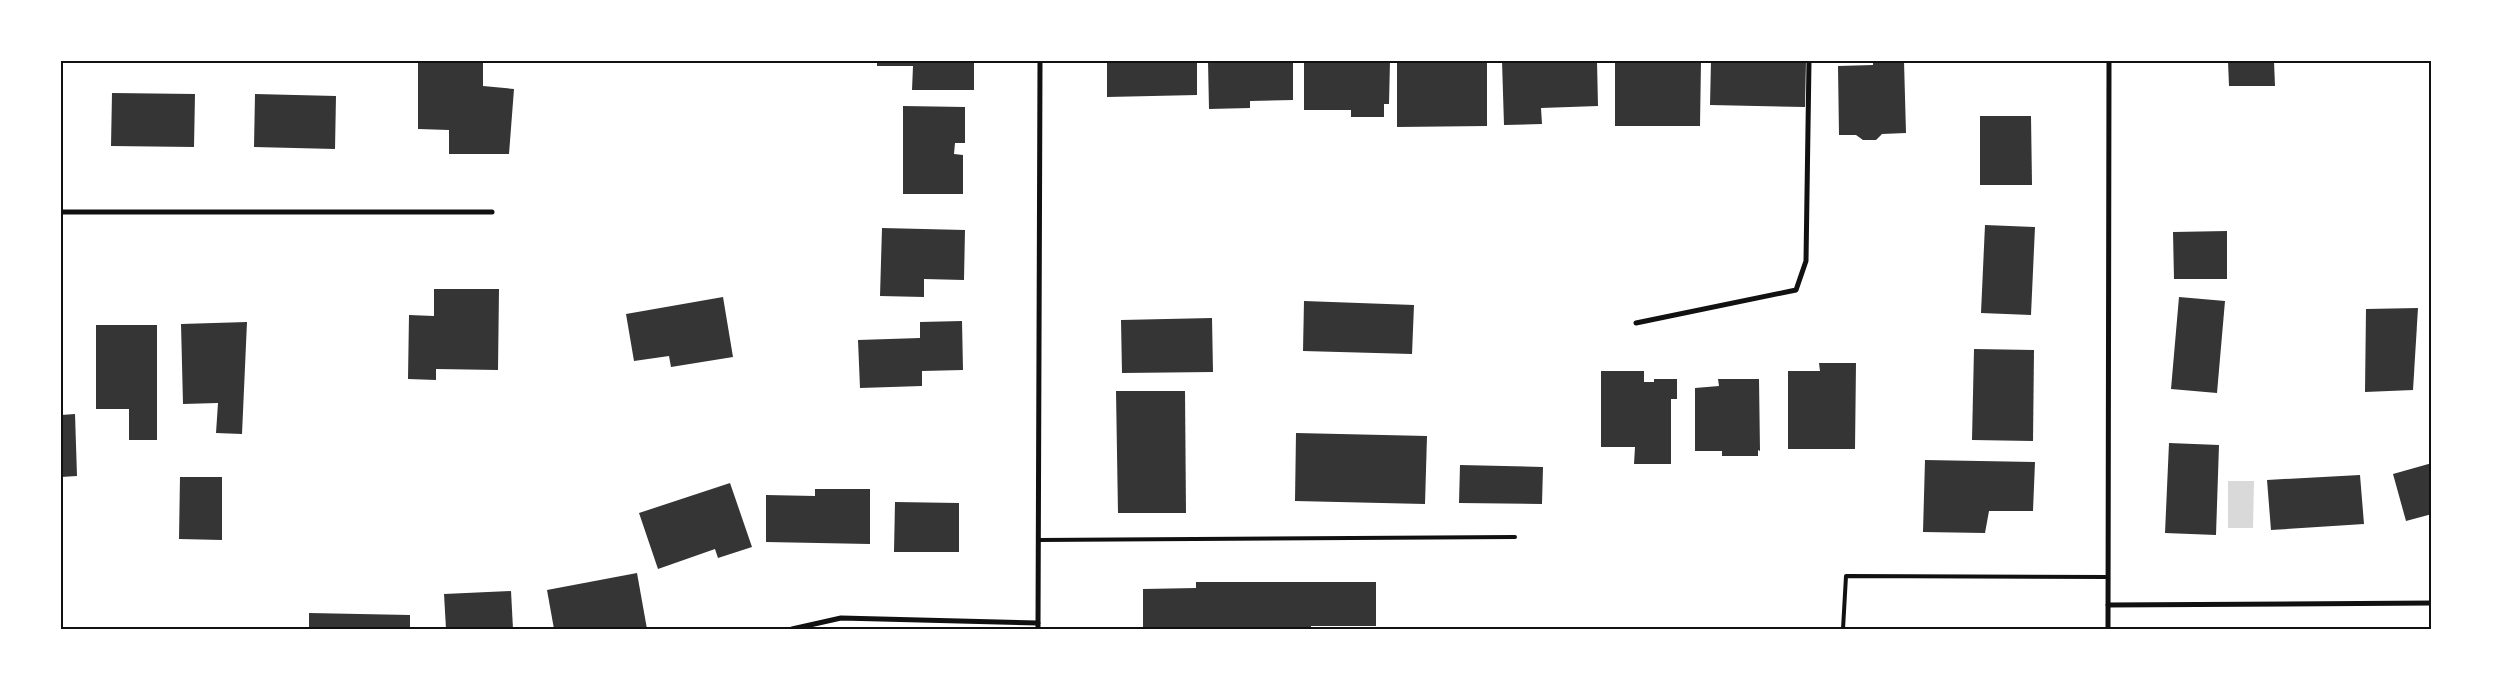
<svg xmlns="http://www.w3.org/2000/svg" width="2493" height="690" viewBox="0 0 2493 690" font-family="'IBM Plex Sans',sans-serif">
	<style>
		.water { fill: #d9d9d9 }
		.building { fill: #353535 }
		.lines { fill: none; stroke-linecap: round; stroke-linejoin: round }
		.service { stroke: #111; stroke-width: 4 }
		.minor { stroke: #111; stroke-width: 5 }
		.neatline { fill: none; stroke: #111; stroke-width: 2 }
	</style>
	<rect width="100%" height="100%" fill="#fff"/>
	<!-- water -->
	<path class="water" d="M2228,481H2254L2253,528H2228Z"/>
	<!-- building -->
	<g class="building">
		<path d="M418,61H483V86L514,89L509,154H449V130L418,129Z"/>
		<path d="M877,61H974V90H912L913,66H877Z"/>
		<path d="M1107,61H1197V95L1107,97Z"/>
		<path d="M1208,61H1293V100L1250,101V108L1209,109Z"/>
		<path d="M1304,61H1390L1389,104H1384V117H1351V110H1304Z"/>
		<path d="M1397,61H1487V126L1397,127Z"/>
		<path d="M1502,61H1597L1598,106L1541,108L1542,124L1504,125Z"/>
		<path d="M1615,61H1701L1700,126H1615Z"/>
		<path d="M1711,61H1806L1805,107L1710,105Z"/>
		<path d="M1873,61H1904L1906,133L1882,134L1876,140H1863L1856,135H1839L1838,66L1873,65Z"/>
		<path d="M2228,61H2274L2275,86H2229Z"/>
		<path d="M112,93L195,94L194,147L111,146Z"/>
		<path d="M255,94L336,96L335,149L254,147Z"/>
		<path d="M903,106L965,107V143H955L954,154L963,155V194H903Z"/>
		<path d="M1980,116H2031L2032,185H1980Z"/>
		<path d="M1985,225L2035,227L2031,315L1981,313Z"/>
		<path d="M882,228L965,230L964,280L924,279V297L880,296Z"/>
		<path d="M2227,231V279H2174L2173,232Z"/>
		<path d="M434,289H499L498,370L436,369V380L408,379L409,315L434,316Z"/>
		<path d="M723,297L733,357L671,367L669,356L634,361L626,314Z"/>
		<path d="M2179,297L2225,301L2217,393L2171,389Z"/>
		<path d="M1304,301L1414,305L1412,354L1303,351Z"/>
		<path d="M2418,308L2413,390L2365,392L2366,309Z"/>
		<path d="M1212,318L1213,372L1122,373L1121,320Z"/>
		<path d="M962,321L963,370L922,371V386L860,388L858,340L920,338V322Z"/>
		<path d="M247,322L242,434L216,433L218,403L183,404L181,324Z"/>
		<path d="M96,325H157V440H129V409H96Z"/>
		<path d="M1974,349L2034,350L2033,441L1972,440Z"/>
		<path d="M1819,363H1856L1855,449H1788V371H1820Z"/>
		<path d="M1601,371H1644V382H1654V379H1677V399H1671V464H1634L1635,447H1601Z"/>
		<path d="M1718,379H1759L1760,451L1758,450V456H1722V451H1695V388L1719,386Z"/>
		<path d="M1116,391H1185L1186,513H1118Z"/>
		<path d="M75,414L77,476L61,477V415Z"/>
		<path d="M1296,433L1427,436L1425,504L1295,501Z"/>
		<path d="M2169,443L2219,445L2216,535L2165,533Z"/>
		<path d="M1925,460L2035,462L2033,511H1989L1985,533L1923,532Z"/>
		<path d="M2432,463V514L2406,521L2393,474Z"/>
		<path d="M1460,465L1543,467L1542,504L1459,503Z"/>
		<path d="M2360,475L2364,524L2271,530L2267,480Z"/>
		<path d="M180,477H222V540L179,539Z"/>
		<path d="M730,483L752,547L718,558L715,549L658,569L639,513Z"/>
		<path d="M815,489H870V544L766,542V495L815,496Z"/>
		<path d="M895,502L959,503V552H894Z"/>
		<path d="M637,573L647,629H554L547,590Z"/>
		<path d="M1196,582H1376V626H1311V629H1143V589L1196,588Z"/>
		<path d="M511,591L513,629H446L444,594Z"/>
		<path d="M309,613L410,615V629H309Z"/>
	</g>
	<g class="lines">
		<!-- service -->
		<g class="service">
			<path d="M1038,540L1515,537"/>
			<path d="M1843,629L1846,576L2108,577"/>
		</g>
		<!-- minor -->
		<g class="minor">
			<path d="M61,212H492"/>
			<path d="M1636,323L1796,290L1806,261L1809,61"/>
			<path d="M2108,605L2432,603"/>
			<path d="M792,629L841,618L1038,623"/>
			<path d="M1038,629L1040,61"/>
			<path d="M2108,629L2109,61"/>
		</g>
	</g>
	<!-- border -->
	<rect width="2493" height="690" fill="none" stroke="#ffffff" stroke-width="125"/>
	<rect x="62" y="62" width="2368" height="566" class="neatline"/>
</svg>
